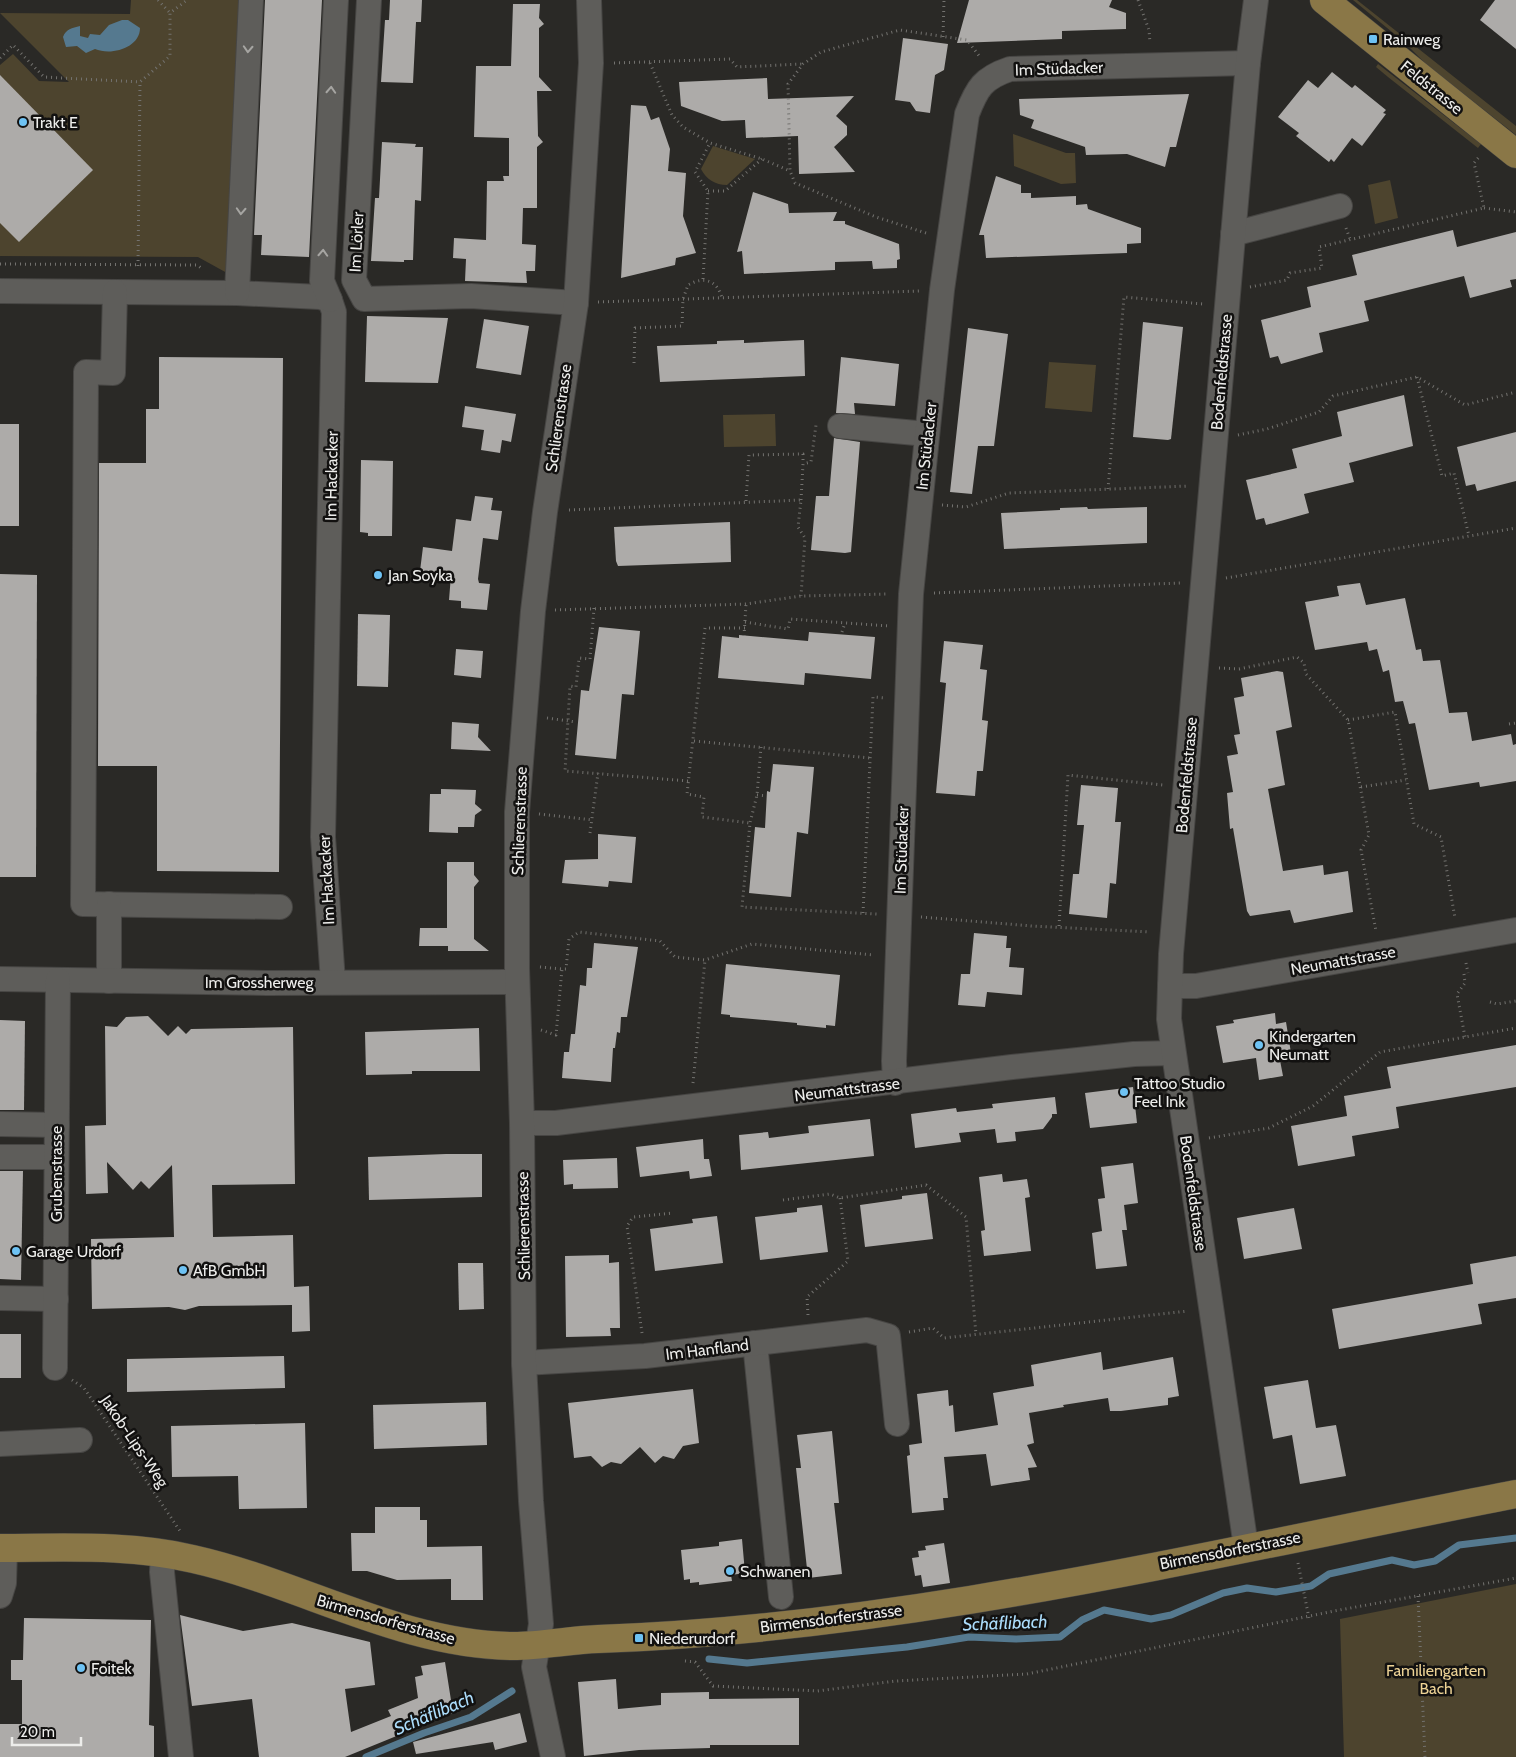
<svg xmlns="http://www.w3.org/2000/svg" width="1516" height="1757" viewBox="0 0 1516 1757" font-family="Cabin,sans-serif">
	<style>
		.green { fill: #4d442e }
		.water { fill: #55798f }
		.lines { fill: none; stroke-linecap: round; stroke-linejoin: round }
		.stream { stroke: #55798f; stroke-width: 7 }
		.building { fill: #adaba9 }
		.minor-casing { stroke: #474644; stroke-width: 26 }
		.major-casing { stroke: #474644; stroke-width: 29 }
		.path { stroke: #73726f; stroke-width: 3; stroke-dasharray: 1 4; stroke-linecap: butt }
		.minor { stroke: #5e5d5a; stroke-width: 24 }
		.major { stroke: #8a7747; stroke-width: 28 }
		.oneway { stroke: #a6a5a2 }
		.poi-dot { fill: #6ec2f3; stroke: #121110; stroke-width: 2 }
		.labels { text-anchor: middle; stroke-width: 5; stroke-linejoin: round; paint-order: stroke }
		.poi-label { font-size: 16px; fill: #ededeb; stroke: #121110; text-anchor: start }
		.street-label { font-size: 16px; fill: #ededeb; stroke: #121110 }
		.park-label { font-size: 16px; fill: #ecd295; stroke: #121110 }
		.water-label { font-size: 18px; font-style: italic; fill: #abdcfb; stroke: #121110 }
	</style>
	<rect width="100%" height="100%" fill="#2a2926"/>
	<!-- green -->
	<g class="green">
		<path d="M131,0H243L227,273L198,257L0,256V65L13,54L39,81L69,82L0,13L130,14Z"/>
		<path d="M1353,0H1357L1516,126V135L1428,66L1403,41Z"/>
		<path d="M1378,64L1481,144L1478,148L1388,77L1376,67Z"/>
		<path d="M1013,134L1066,153H1075L1076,183L1061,184L1014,166Z"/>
		<path d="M713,146L755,159L727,185C715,185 706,179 701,169Z"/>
		<path d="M1390,180L1398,218L1375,224L1368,185Z"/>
		<path d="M1049,362L1096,365L1092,412L1045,408Z"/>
		<path d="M775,414L776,446L724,447L723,415Z"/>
		<path d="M1516,1584V1757H1344L1340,1619Z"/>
	</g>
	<!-- water -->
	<path class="water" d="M122,20H128L140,28C140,48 111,56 95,49L86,53L77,46L66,47L63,37C66,29 72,28 80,26V36L88,38L90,34L100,35L109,25Z"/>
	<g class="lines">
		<!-- stream -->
		<g class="stream">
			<path d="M709,1659L747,1663L907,1647L969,1637L1016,1639L1060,1637L1082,1620L1104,1610L1151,1619L1171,1615L1223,1593L1247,1588L1276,1592L1311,1586L1329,1574L1392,1560L1414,1565L1435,1561L1459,1545L1516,1538"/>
			<path d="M366,1757L424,1733L471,1717L512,1691"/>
		</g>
	</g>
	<!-- building -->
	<g class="building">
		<path d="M265,0H322L309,257L261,255L262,235H254Z"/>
		<path d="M390,0H422L421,22H416L413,83L381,82L385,20H389Z"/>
		<path d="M969,0H1112L1109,7L1126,13V29L1062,31V39L957,43Z"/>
		<path d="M1495,0H1516V49L1480,20Z"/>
		<path d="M513,4H540L539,18L544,24L539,28V77L552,91H537L538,136L543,142L537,147V208H523L522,244L536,245L535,271H526L527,283L465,281L466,259L453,258L454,238L486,240L487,181H504L503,176H509V138L474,137L476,66H511Z"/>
		<path d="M903,38L948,44L944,70L935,75L930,113L916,111L910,102L895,100Z"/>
		<path d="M1332,72L1352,88L1355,85L1386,110L1383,113L1386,114L1362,146L1352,138L1334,162L1331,159L1329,162L1296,136L1299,133L1278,117L1308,80L1318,88Z"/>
		<path d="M0,75L93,170L19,242L0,223Z"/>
		<path d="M767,78L768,99L854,96L836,116L847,126V135L834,147L855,172L799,174L798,136L746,138L745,120L722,121L681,106L679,82Z"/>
		<path d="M1189,94L1176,147H1170L1165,167L1127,154L1086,155L1085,147L1031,128L1034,120L1020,115L1019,99Z"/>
		<path d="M631,105L646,106L651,120L659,117L670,149L668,171L686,173L683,216L696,253L676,258L675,265L621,278Z"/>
		<path d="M382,142L416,144L415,147H423L421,201L415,200L413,260H404V262L371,261L375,198H379Z"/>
		<path d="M996,176L1021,185V193H1031V198L1076,196V205L1087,204L1088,209L1141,228V243L1127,244V253L986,258L984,235H979Z"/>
		<path d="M753,192L788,204L789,213L837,212L833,221H845V224L899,244L900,259L897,260V268L873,269L872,261L835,262V270L744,274L742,251L737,252Z"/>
		<path d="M1453,230L1457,247L1516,232V279L1510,280L1512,287L1470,298L1464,276L1364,301L1369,321L1319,333L1323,352L1281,364L1278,356L1270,358L1261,320L1311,307L1307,287L1357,275L1352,255Z"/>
		<path d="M367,316L448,318L438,383L365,382Z"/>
		<path d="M484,319L529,326L521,375L476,368Z"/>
		<path d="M1143,322L1183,327L1171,439L1168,440L1133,437Z"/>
		<path d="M968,328L1008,334L994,446H978L972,494L950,492Z"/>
		<path d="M744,340V343L804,340L805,376L660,382L657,346L717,344V341Z"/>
		<path d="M159,357L283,358L279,872L157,871V766H98L99,463H146V409H159Z"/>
		<path d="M841,357L899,364L895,406L854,403L855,414L836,413Z"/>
		<path d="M1404,395L1413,446L1349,463L1354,482L1304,494L1309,513L1266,525L1264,518L1256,520L1246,480L1297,468L1292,449L1342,436L1337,412Z"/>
		<path d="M465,406L516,414L511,442L502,440L500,453L481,450L484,430L462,427Z"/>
		<rect x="0" y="424" width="19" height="102"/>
		<path d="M1516,432V481L1477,491L1475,484L1466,486L1457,447Z"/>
		<path d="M834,438L860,442L851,552L845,553L811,550L816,496H829Z"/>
		<path d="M361,460L393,461L392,536H368V533L360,532Z"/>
		<path d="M475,496L493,498L491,510L502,511L498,540L483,538L478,579L479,583L490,584L487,610L461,608V601L449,600L451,575L420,571L423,547L452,551L456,519L471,521Z"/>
		<path d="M1087,507L1088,509L1147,507V543L1004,549L1001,513L1060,510V508Z"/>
		<path d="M730,522L731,562L618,566L616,561L614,527Z"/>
		<path d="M0,574L37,575L36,877H0Z"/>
		<path d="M1360,583L1366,605L1405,598L1416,650L1421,649L1423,661L1440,660L1449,713L1467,712L1472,741L1511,734L1513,745L1516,744V781L1480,787L1479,782L1429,790L1415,723L1409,724L1403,701L1395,702L1389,670L1383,672L1377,649L1369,651L1367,642L1315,650L1305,602L1339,596L1337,586Z"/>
		<path d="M358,614L390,615L388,687L357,686Z"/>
		<path d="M599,627L640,631L634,695L622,694L616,759L575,755L581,690L589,691Z"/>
		<path d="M809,632L875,637L871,679L805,673L804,685L718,678L722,636L739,638V635L808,641Z"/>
		<path d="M944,641L983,645L980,669L987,670L982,720L988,721L983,771H977L975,796L936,793L946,683L940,682Z"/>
		<path d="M456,649L483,651L481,678L454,675Z"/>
		<path d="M1277,671L1283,672L1292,727L1276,731L1285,785L1268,789L1283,871L1323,865L1324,875L1348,871L1353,912L1294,923L1290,910L1250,916L1247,911L1233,828L1230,829L1227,793L1233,792L1227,756L1238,754L1234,735L1240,734L1234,698L1244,696L1241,678Z"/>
		<path d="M452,722L479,724L478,737L491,751L451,749Z"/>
		<path d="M773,764L814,767L808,834L797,832L791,897L749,893L755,827L765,828L767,791L770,792Z"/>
		<path d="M1081,785L1118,788L1115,822H1121L1116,884L1110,883L1107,918L1069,914L1073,874H1079L1084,825H1077Z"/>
		<path d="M441,789L476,790L475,804L482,810L475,815L474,827H458V833L429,832L430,794H441Z"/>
		<path d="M598,834L636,837L632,883L609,881L608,887L562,883L565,860L598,859Z"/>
		<path d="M447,862H474V875L479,881L474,887V939L489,951H448V946H419L420,928H447Z"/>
		<path d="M974,933L1007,936L1006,948H1011L1009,967L1024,968L1022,995L987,992L985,1007L958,1005L961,974H970Z"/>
		<path d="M594,943L638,947L627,1017H621L620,1033L617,1032L615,1048H613L611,1082L562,1078L564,1052H569L571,1034H575L580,985L586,986L587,968H592Z"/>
		<path d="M726,964L840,975L835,1026L826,1025V1028L797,1025V1023L730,1017V1015L721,1014Z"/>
		<path d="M1275,1013L1276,1024L1286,1022L1291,1053L1279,1055L1283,1076L1259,1080L1256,1058L1223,1063L1216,1026L1234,1023L1233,1020Z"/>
		<path d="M148,1016L168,1036L178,1026L186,1034L191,1029L293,1027L295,1184L212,1185L213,1237L293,1235L294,1287L309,1286L310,1331L292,1332V1305L199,1306L185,1310L169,1307L92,1309L91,1239L174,1237L172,1165L149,1189L141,1181L133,1190L107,1162L108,1193L86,1194L85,1126L106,1125L105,1026L117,1027L126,1017Z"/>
		<path d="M0,1020L25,1021L24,1110H0Z"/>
		<path d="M479,1028L480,1071H412V1074L366,1075L365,1032Z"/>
		<path d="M1516,1045V1087L1396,1107L1399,1128L1352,1136L1355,1156L1298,1166L1291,1126L1347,1116L1344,1096L1391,1088L1387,1067Z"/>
		<path d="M1133,1087L1137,1123L1090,1128L1085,1093Z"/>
		<path d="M1055,1097L1057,1114H1052V1117L1043,1129L1015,1132L1016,1141L997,1143L995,1129L959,1133L961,1142L915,1148L911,1114L956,1108L957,1112L993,1108L992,1104Z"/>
		<path d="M870,1119L874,1156L741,1170L739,1135L768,1132L769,1138L809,1133L808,1126Z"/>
		<path d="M703,1139L704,1159H709L712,1176L690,1179L689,1171L640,1177L636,1147Z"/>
		<path d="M446,1154H482V1197L369,1200L368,1157Z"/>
		<path d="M617,1158L618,1188L573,1189V1184L564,1185L563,1160Z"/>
		<path d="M1133,1163L1138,1203L1124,1205L1127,1230H1122L1127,1266L1096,1269L1092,1233L1102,1231L1098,1199L1105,1198L1101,1167Z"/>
		<path d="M0,1171H23L21,1280L0,1279Z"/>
		<path d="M1002,1174L1003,1182L1027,1179L1030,1197L1025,1198L1031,1251L984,1256L981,1231L985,1230L979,1177Z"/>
		<path d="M927,1193L933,1239L865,1247L860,1205L902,1199V1196Z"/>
		<path d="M822,1205L828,1252L760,1260L755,1217L797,1212V1208Z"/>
		<path d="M1294,1208L1302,1249L1244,1259L1237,1218Z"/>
		<path d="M717,1216L723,1263L655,1271L650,1229L693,1223L692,1219Z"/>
		<path d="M609,1255V1263L619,1262L620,1328H610L611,1336L566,1337L565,1256Z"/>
		<path d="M1516,1256V1298L1478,1304L1482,1324L1339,1349L1332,1309L1473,1284L1470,1264Z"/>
		<path d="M458,1263H483L484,1309L459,1310Z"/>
		<rect x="0" y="1334" width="21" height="44"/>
		<path d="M1101,1352L1103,1370L1173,1357L1179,1396L1168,1398V1405L1121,1411H1110L1108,1398L1063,1405L1064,1407L1029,1413L1034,1443L1027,1445L1037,1467L1028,1468L1030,1480L991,1486L986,1454L944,1457L948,1498H943L944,1510L912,1513L907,1456L910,1455L909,1445L922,1443L917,1394L948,1390L949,1406L953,1405L955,1432L998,1425L993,1393L1034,1386L1031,1365Z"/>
		<path d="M284,1356L285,1388L127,1392V1359Z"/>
		<path d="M1308,1380L1316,1428L1336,1425L1346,1476L1300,1484L1292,1435L1273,1439L1264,1387Z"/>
		<path d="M693,1389L699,1443L683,1446L674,1459L663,1456L655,1463L640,1447L621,1464L611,1462L602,1467L591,1456L574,1458L568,1403Z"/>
		<path d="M486,1402L487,1445L374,1449L373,1405Z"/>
		<path d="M305,1423L307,1508L239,1509L238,1476L172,1477L171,1426Z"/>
		<path d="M832,1431L839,1503H834L842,1574L808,1578L796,1468H801L797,1435Z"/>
		<path d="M375,1507H420V1520H427V1547L482,1546L483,1600H451V1579L397,1580L367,1571H352L351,1533H375Z"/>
		<path d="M742,1539L745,1573L731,1575L732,1581L699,1585V1582L690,1583V1579L684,1580L681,1550L719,1546V1542Z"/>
		<path d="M944,1543L950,1583L923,1587L921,1575L915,1576L912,1558L919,1557L918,1551L926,1550L925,1546Z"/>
		<path d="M180,1615L243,1631L292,1623L370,1642L375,1685L345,1689L351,1732L391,1716L388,1710L418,1698L415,1677L423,1675L421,1666L445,1662L453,1713L345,1757H259L252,1699L192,1706Z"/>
		<path d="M24,1618L151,1620L149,1725L154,1726V1757H0V1724H22V1680H11V1660H23Z"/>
		<path d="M616,1679L618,1709L661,1705V1693L709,1692V1699L799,1698V1745H710V1748L639,1750L584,1756L578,1682Z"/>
		<path d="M520,1713L527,1742L495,1750L493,1742L416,1754L413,1742Z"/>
	</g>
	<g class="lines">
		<defs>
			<g id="minor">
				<path d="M369,0L354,280L364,299L471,296L576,303"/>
				<path d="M1233,234L1340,206"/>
				<path d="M0,291L237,293L320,297L330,300L334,312L323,837L333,982"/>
				<path d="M115,292L113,373L86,372L83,904L280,907"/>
				<path d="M237,293L251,0"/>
				<path d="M330,300L322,281L336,0"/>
				<path d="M840,426L927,434"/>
				<path d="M109,904V981"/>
				<path d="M0,979L267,983L517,982"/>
				<path d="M1170,986H1196L1516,930"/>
				<path d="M895,1083L894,1061L911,594L942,290L967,114C977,88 983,78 1010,69L1248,63"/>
				<path d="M522,1123H556L1012,1067L1134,1054L1173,1053"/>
				<path d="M0,1124L57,1125"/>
				<path d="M0,1157H56"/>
				<path d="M0,1298L56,1299"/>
				<path d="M755,1343L781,1597"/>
				<path d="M524,1363L645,1356L867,1330L888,1336L897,1424"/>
				<path d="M55,1368L58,980"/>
				<path d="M0,1444L80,1440"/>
				<path d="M1246,1547L1169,1019L1171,954L1248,63L1256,0"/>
				<path d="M163,1553L162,1572L181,1757"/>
				<path d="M0,1596L4,1583L5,1548"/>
				<path d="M553,1757L534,1667L541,1624L531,1501L524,1363L522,1123L517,968V812L533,611L545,512L576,303L591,63L589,0"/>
			</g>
			<g id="major">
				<path d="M1324,0L1516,154"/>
				<path d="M0,1548C64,1548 130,1544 193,1559C300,1583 401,1645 513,1646C542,1646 570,1640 598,1639C908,1628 1213,1553 1516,1494"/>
			</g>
		</defs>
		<!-- minor casing -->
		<use href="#minor" class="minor-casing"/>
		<!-- major casing -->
		<use href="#major" class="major-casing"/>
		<!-- path -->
		<g class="path">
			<path d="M158,0L170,13"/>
			<path d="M1138,0L1149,30L1150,43"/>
			<path d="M943,37L944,0"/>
			<path d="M0,58L13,45L44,77L140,82L170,56V13L187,0"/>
			<path d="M614,63L730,59L737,67L803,64"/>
			<path d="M650,63L672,115L683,127L710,143L762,159L790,171"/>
			<path d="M708,191H725L762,159"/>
			<path d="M1484,208L1516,212"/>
			<path d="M1346,228L1350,239"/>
			<path d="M926,233L876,217L795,183L790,171L788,84L803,64L821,52L900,30L967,40L980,57"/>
			<path d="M0,264L197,265L201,268"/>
			<path d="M138,266L140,82"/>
			<path d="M703,279L708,191L695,172L710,143"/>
			<path d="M1250,287L1287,280L1290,273L1322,268L1319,247L1484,208L1474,163L1479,157"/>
			<path d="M598,302L919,291"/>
			<path d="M634,363L635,328L682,326L683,299L688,285C704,276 717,280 722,298"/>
			<path d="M1417,377L1442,476L1454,473L1469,536"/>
			<path d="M1238,435L1267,429L1319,412L1333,396L1417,377L1465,405L1516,392"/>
			<path d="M1108,489L1124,297L1203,304"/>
			<path d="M801,500L803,464L811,462L816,425"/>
			<path d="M746,501L749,455L803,454V464"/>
			<path d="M942,505L966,507L1009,493L1189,486"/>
			<path d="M569,510L801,500L798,527L805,538L801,596"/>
			<path d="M1226,578L1516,528"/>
			<path d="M934,593L1180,583"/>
			<path d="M594,608L590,659L579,658L576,687L570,686L565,771L688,781"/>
			<path d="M555,610L746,604L801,596L888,594"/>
			<path d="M745,622L788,629L790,619L889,626"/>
			<path d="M745,628H705L687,794L704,797L702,817L750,823"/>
			<path d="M842,632L845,623"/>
			<path d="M744,636L746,604"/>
			<path d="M1219,668L1239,669L1297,657L1304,663L1306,674L1348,720L1369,835L1361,850L1376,931"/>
			<path d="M547,718L576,722"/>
			<path d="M1348,720L1395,712L1414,824L1441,837L1455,918"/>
			<path d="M1509,724L1516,723"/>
			<path d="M694,741L870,758"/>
			<path d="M761,747L757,795L750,823L742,907L877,914"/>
			<path d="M1361,787L1406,780"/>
			<path d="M757,795L767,796"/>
			<path d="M539,814L593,820"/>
			<path d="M590,833L598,773"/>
			<path d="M863,913L873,697L886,698"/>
			<path d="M921,917L1032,926L1149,932"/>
			<path d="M1059,926L1068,775L1163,785"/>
			<path d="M1466,963L1468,973"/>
			<path d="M540,967L562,969"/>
			<path d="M1464,974L1465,983L1457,994L1465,1037"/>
			<path d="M1490,1002L1497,1004L1516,1001"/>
			<path d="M541,1030L556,1035L562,969H566L569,939L579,932L660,941L675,957L705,960L752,944L874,955"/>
			<path d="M693,1083L705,960"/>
			<path d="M1209,1138L1269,1128L1313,1106L1380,1052L1516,1028"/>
			<path d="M783,1200L830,1194L840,1198L926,1185L966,1217L976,1335"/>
			<path d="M808,1315L807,1297L848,1261L840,1198"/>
			<path d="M909,1332L933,1328L944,1338L1188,1311"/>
			<path d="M642,1333L627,1226L633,1217L673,1213"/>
			<path d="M72,1380L84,1388L180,1531"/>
			<path d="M1298,1563L1309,1618"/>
			<path d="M1418,1596L1425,1757"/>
			<path d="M685,1661L695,1662L713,1686L817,1691L896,1681L1027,1674L1334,1611L1516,1578"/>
		</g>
		<!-- minor -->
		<use href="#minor" class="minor"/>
		<!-- major -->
		<use href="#major" class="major"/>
	</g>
	<!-- one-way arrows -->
	<defs><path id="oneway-chevron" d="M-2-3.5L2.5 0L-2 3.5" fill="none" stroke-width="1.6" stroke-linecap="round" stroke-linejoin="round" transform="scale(1.25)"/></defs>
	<g class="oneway">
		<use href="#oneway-chevron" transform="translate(248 49) rotate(93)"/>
		<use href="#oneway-chevron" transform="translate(331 90) rotate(-87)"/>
		<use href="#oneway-chevron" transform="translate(241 211) rotate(93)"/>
		<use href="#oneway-chevron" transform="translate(323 253) rotate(-87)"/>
	</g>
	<!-- markers -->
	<g class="poi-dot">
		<rect x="1368" y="34" width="10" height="10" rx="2.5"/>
		<circle cx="23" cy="122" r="5"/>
		<circle cx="378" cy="575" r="5"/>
		<circle cx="1259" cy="1045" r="5"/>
		<circle cx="1124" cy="1092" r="5"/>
		<circle cx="16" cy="1251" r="5"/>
		<circle cx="183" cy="1270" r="5"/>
		<circle cx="730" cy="1571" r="5"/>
		<rect x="634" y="1633" width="10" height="10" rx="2.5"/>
		<circle cx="81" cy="1668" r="5"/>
	</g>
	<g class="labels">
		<!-- poi labels -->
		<g class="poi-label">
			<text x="1383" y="45">Rainweg</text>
			<text x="33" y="128">Trakt E</text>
			<text x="388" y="581">Jan Soyka</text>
			<text x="1269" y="1042">Kindergarten<tspan x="1269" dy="18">Neumatt</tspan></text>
			<text x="1134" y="1089">Tattoo Studio<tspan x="1134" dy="18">Feel Ink</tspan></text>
			<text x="26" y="1257">Garage Urdorf</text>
			<text x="193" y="1276">AfB GmbH</text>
			<text x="740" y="1577">Schwanen</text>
			<text x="649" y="1644">Niederurdorf</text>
			<text x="91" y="1674">Foitek</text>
		</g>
		<!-- street labels -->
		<g class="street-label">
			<text transform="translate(1059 68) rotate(-2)" y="6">Im Stüdacker</text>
			<text transform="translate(1432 87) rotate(39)" y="6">Feldstrasse</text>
			<text transform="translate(356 242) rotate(-87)" y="6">Im Lörler</text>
			<text transform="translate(1221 372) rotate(-85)" y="6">Bodenfeldstrasse</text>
			<text transform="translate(558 418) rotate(-82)" y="6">Schlierenstrasse</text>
			<text transform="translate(926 446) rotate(-84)" y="6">Im Stüdacker</text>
			<text transform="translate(331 476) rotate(-89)" y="6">Im Hackacker</text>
			<text transform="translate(1186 775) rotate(-85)" y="6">Bodenfeldstrasse</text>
			<text transform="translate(519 821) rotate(-88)" y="6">Schlierenstrasse</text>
			<text transform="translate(901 850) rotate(-88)" y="6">Im Stüdacker</text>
			<text transform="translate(326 880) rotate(-93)" y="6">Im Hackacker</text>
			<text transform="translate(1343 960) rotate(-10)" y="6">Neumattstrasse</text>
			<text x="259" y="988">Im Grossherweg</text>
			<text transform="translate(847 1089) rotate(-7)" y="6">Neumattstrasse</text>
			<text transform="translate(56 1174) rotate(-90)" y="6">Grubenstrasse</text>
			<text transform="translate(1194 1193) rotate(82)" y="6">Bodenfeldstrasse</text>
			<text transform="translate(523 1226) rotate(-91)" y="6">Schlierenstrasse</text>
			<text transform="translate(707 1349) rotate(-7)" y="6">Im Hanfland</text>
			<text transform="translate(135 1441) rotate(56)" y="6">Jakob-Lips-Weg</text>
			<text transform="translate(1230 1550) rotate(-11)" y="6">Birmensdorferstrasse</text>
			<text transform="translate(831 1618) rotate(-7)" y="6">Birmensdorferstrasse</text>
			<text transform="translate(386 1619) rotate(16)" y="6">Birmensdorferstrasse</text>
		</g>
		<!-- park labels -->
		<g class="park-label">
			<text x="1436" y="1676">Familiengarten<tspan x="1436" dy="18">Bach</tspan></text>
		</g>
		<!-- water labels -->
		<g class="water-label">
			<text transform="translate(1005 1623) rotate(-2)" y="6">Schäflibach</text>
			<text transform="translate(434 1713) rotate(-23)" y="6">Schäflibach</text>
		</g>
	</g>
	<!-- scale -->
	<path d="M12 1737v8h69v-8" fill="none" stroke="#ededeb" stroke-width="2.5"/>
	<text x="20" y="1737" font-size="15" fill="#ededeb" stroke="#121110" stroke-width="4" paint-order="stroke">20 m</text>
</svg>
